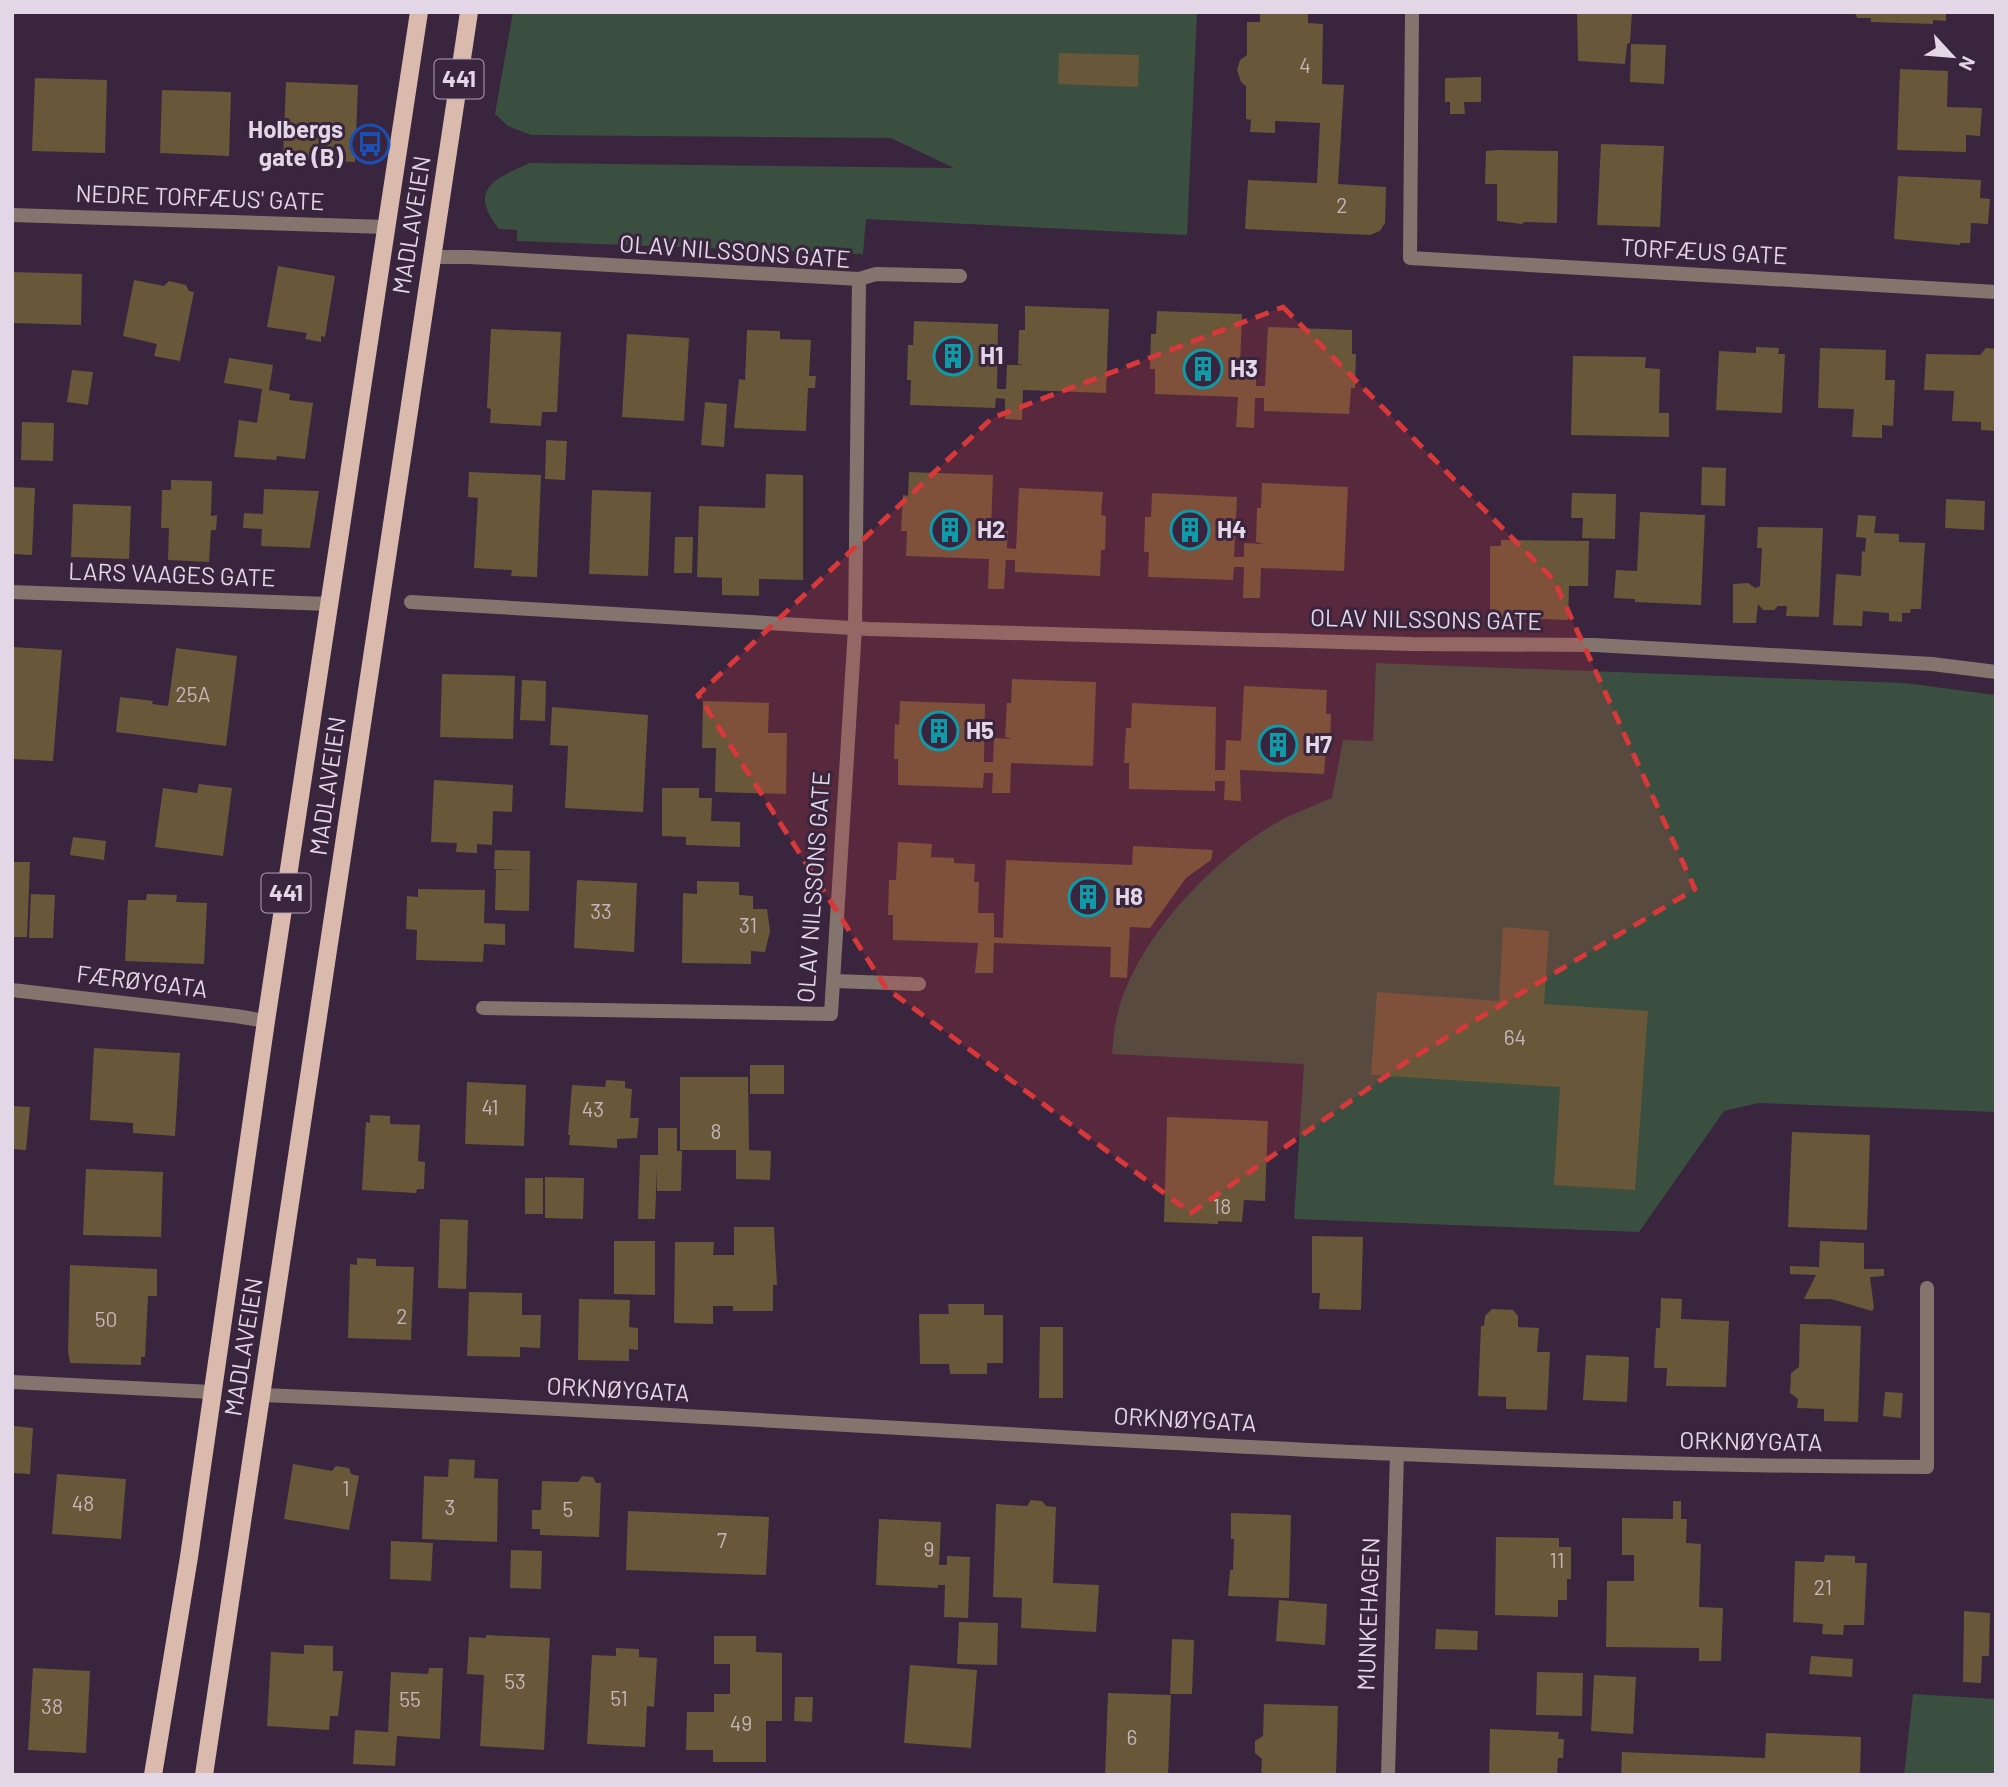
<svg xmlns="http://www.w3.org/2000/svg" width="2008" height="1787" viewBox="0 0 2008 1787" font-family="Barlow,sans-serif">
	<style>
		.green { fill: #3a4f40 }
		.building { fill: #69573a }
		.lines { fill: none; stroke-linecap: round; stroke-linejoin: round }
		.lane { stroke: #84746e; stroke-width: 14 }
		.street { stroke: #84746e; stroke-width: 14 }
		.primary { stroke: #dbbaae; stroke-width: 18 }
		.marked { fill: #d7393b; fill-opacity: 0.2; stroke: #d7393b; stroke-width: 5; stroke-dasharray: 14 9; stroke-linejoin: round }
		.labels { text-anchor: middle; stroke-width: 6; stroke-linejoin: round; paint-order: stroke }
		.number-label { font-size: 21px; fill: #c4b6bb }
		.shield { fill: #39253d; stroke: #b0a1b3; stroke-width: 2 }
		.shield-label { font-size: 23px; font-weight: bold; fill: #e3d6e6 }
		.poi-label { font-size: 24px; font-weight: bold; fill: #e3d6e6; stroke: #39253d; text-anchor: start }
		.street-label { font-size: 24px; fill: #e3d6e6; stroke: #39253d }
	</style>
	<rect width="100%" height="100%" fill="#39253d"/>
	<!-- green -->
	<g class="green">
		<path d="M513,12H1197L1187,235L866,219L863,254L517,241V230L499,229C467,189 495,178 530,163L954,168L891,138L531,135L508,126L495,114Z"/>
		<path d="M1376,663L1905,683L1996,695V1112L1759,1103L1724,1111L1639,1232L1294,1219L1304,1064L1112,1054C1113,1041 1114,1028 1117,1016C1135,940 1215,856 1283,819C1299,811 1316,805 1332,798L1343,740L1373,741Z"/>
		<path d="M1913,1694L1996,1699V1775H1904Z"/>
	</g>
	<!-- building -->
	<g class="building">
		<path d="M1260,12H1308V23L1323,24L1322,84L1344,85L1338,184L1386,187L1385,223L1380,231L1370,235L1245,229L1248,180L1317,183L1320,123L1275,121V133L1250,132L1251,120L1246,119V86L1241,82L1237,70L1240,60L1247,55V22H1260Z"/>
		<path d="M1577,12H1632L1630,43L1627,44L1625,64L1578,61Z"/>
		<path d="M1855,12H1946V21L1933,20V24L1871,22V18H1857Z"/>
		<path d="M1631,44L1666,45L1664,84L1630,82Z"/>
		<path d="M1059,53L1139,55L1138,87L1058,84Z"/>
		<path d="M1900,69L1948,71L1947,107L1982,108L1980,136L1966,135V152L1897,150Z"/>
		<path d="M1481,77V102H1464L1465,114H1450V102H1445V78Z"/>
		<path d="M35,78L107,80L105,153L32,151Z"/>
		<path d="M286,82L358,85L355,162L283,159Z"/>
		<path d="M162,90L231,92L229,156L160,153Z"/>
		<path d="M1601,144L1664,146L1660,227L1597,225Z"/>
		<path d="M1498,150L1558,151L1557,223L1524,222L1522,224L1497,221V184H1485L1486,151Z"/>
		<path d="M1898,176L1981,180L1980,198L1990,199L1988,224L1971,223L1970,243H1960V245L1894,239Z"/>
		<path d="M278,266L335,276L325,337L321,336V342L305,339L307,333L267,327Z"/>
		<path d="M12,272L82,274L81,325L12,323Z"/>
		<path d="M134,280L164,286L169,281L186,285L189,291L194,292L180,361L154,356L157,344L123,336Z"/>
		<path d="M1025,306L1109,309L1106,393L1023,390L1022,420L1005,419V399L996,398L995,408L910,405L911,380H907L908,345H913L914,321L998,324L997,389H1006L1007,365H1024L1018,364L1019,330H1025Z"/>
		<path d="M1157,311L1242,314L1240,368L1256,369V386H1265L1268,327L1352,330V354H1356L1355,388H1351L1349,414L1264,411V398H1255L1254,428L1236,427L1238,397L1155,394V369H1150L1151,334H1156Z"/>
		<path d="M491,329L561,332L557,412H542L541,426L490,423L491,409L487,408Z"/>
		<path d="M747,330L780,331V339L811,340L809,376H816L815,388H808L806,431L734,428L739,379L745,380Z"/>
		<path d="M627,334L689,338L684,421L622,417Z"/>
		<path d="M1756,347L1779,348L1778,354H1785L1782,413L1716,410L1719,351L1756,353Z"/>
		<path d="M1820,348L1886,350L1885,380H1895L1893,426L1882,425V438L1852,437L1854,409L1818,408Z"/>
		<path d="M1986,348L1996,349V431L1981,430V422L1952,421L1954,391L1924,390L1926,354L1980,355Z"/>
		<path d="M1573,356L1646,357L1645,368L1660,369L1659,413H1669V437L1571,435Z"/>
		<path d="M229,358L273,365L269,390L290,394L289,400L313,403L305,459L277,456L276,460L234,457L239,420L257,423L262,389L224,383Z"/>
		<path d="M72,370L93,372L88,405L67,402Z"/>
		<path d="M705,402L727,404L724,447L701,445Z"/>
		<path d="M22,422L54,423L53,461L21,460Z"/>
		<path d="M546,440L567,441L565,480L545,479Z"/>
		<path d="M1702,467L1726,468L1725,506L1701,505Z"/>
		<path d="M469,472L541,475L537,577L511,576L512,570L474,568L478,498L468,497Z"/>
		<path d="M909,472L993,475L991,530L1008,531L1007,548L1016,549L1019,488L1103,492L1101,515L1106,516L1105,550H1101L1100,576L1015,572V560H1006L1004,589H988L989,559L906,556L907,531H901L903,495L908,496Z"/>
		<path d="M766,474L803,475V580L759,579V596L722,595V578L697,577L699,506L765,508Z"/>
		<path d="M171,480L212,481L211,516L217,515L216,530H211L209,562L168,560L169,528H161L162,490H171Z"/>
		<path d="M1262,483L1348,487L1344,571L1261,568L1260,598H1243L1244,567H1234L1233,580L1148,577L1149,552H1144L1145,517H1151L1152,493L1237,497L1234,557H1244V543L1263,544L1256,542L1257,508H1261Z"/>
		<path d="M12,487L35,488L32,555L12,554Z"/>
		<path d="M264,489L319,491L310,548L261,546L262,529L243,528L244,513L263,514Z"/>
		<path d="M592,490L651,492L648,576L589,574Z"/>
		<path d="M1572,493L1616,494L1615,539L1582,538L1583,518H1571Z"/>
		<path d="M1946,499L1985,501L1984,530L1945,528Z"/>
		<path d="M73,504L131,506L129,559L71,557Z"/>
		<path d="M1640,512L1705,515L1701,605L1635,602V599L1614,598L1616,570L1637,571Z"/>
		<path d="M1858,515L1876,516L1874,533L1899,534V542L1925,543L1921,609H1911L1910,613H1902V622L1889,621V613L1863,611L1862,626L1833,625L1836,574L1861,576L1862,551L1865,552L1866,538L1856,537Z"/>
		<path d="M1758,527L1823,528L1819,617L1786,616L1787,606H1778L1774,610H1763L1758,604L1756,623H1733V584L1748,583L1755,588L1760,586L1762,548H1757Z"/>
		<path d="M675,537H693L692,573H674Z"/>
		<path d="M1501,540L1589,541L1588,586H1569L1568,620L1490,617V546H1501Z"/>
		<path d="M12,647L62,650L53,761L12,759Z"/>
		<path d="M176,648L237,656L226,746L116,732L120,697L153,701L152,704L168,706Z"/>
		<path d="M442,674L515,676L513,739L440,737Z"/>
		<path d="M1012,679L1096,682L1093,766L1011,763L1010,793H992L993,773H984L983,788L898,785V759H894L895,724L899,725L900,701L985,704L984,762H993L994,738L1012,739L1005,737L1007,703H1011Z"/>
		<path d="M522,680L546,681L545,721L520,720Z"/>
		<path d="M1244,686L1327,690L1326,714H1331L1330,748L1326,749L1324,774L1240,770L1241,801L1224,800L1225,781H1215V791L1129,789V763H1124L1126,728H1131L1132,703L1216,707L1215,770H1225L1226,740L1241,741Z"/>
		<path d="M703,701L769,703L768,733H787L786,794L715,792L716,748H702Z"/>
		<path d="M552,707L648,715L643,812L565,808L568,746L550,745Z"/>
		<path d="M434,780L513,785L512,812L493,811L492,845L477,844V853L456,852L457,843L431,842Z"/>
		<path d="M199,784L232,788L223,856L155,847L163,788L197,793Z"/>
		<path d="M662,788H699V798H712L711,821L740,822V847L686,845V837L662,836Z"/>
		<path d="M73,837L106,841L104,860L70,855Z"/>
		<path d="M898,842L932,844L931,857L954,858V863L975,864L974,882H979L978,913H994V937L1003,938L1006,860L1132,865L1133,846L1213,850L1211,860L1186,878L1150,928L1130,927L1127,978L1110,977L1111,947L994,943L993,973H975L978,943L893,940V915H888L889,880H896Z"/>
		<path d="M495,850L530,851L529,911L495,910L496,870H523L494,869Z"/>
		<path d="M12,862H30L27,937H12Z"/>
		<path d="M577,880L637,883L634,952L574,948Z"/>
		<path d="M697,881L739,882V895L753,896V909H767L770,931L765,952L751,951V964L682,963L683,893L697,894Z"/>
		<path d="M418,889L485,890L484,923L505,924V945L484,944L483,962L416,960L417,930L406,929L407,896L418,897Z"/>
		<path d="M31,894L55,895L53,938H29Z"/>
		<path d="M147,894L177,895L176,902L207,903L204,964L125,961L128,900H146Z"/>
		<path d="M1503,927L1549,931L1544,1004L1648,1011L1635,1190L1554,1185L1560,1087L1371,1075L1377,992L1499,1001Z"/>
		<path d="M94,1048L180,1053L175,1136L133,1133V1123L90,1120Z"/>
		<rect x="750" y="1065" width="34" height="29"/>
		<path d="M680,1077H748L749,1150L771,1151L770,1180L736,1179V1150H680Z"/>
		<path d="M606,1080L625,1081V1088L632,1089L630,1118H639L637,1138L617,1139V1148L569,1145L570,1135H568L572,1085L605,1087Z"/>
		<path d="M467,1082L526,1085L524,1146L465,1144Z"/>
		<path d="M12,1106L30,1107L26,1150L12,1149Z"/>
		<path d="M370,1115L390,1116V1124L420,1125L418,1161L425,1162L424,1189H417L416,1193L362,1190L366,1122L370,1123Z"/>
		<path d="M1167,1117L1268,1121L1265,1201L1244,1200L1242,1222L1218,1221V1224L1164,1222Z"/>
		<path d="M658,1128H677V1151H682L681,1191H657V1168L655,1219H638L640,1155H658Z"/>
		<path d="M1792,1132L1870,1135L1867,1230L1788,1227Z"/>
		<path d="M86,1169L163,1172L161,1237L83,1235Z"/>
		<path d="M545,1177L584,1178L583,1219L545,1218Z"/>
		<rect x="525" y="1178" width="18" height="36"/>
		<path d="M440,1219L468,1220L466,1289L438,1288Z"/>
		<path d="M734,1227H774L777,1285H773V1311H733V1306H713V1324L674,1323L675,1242H714L713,1255H734Z"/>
		<path d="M1312,1236L1363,1237L1361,1310L1319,1309L1320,1293H1312Z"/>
		<path d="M614,1241H655V1295L614,1294Z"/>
		<path d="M1820,1241L1864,1243V1269H1884V1276L1870,1277L1874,1308L1872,1311L1831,1299H1804L1816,1275L1790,1274V1266L1819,1267Z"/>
		<path d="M357,1258L376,1259V1266L414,1267L411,1340L348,1338L350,1264L357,1265Z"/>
		<path d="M70,1265L157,1269V1296H148L145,1357H141V1365L70,1363L68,1351Z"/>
		<path d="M469,1292L522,1293V1315H541L540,1348L520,1347V1357L467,1356Z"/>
		<path d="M1661,1298L1682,1299L1681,1319L1729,1321L1726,1387L1666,1386L1667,1368H1654L1656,1328H1660Z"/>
		<path d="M579,1299L630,1300L629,1327L638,1328V1350L629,1349V1361L578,1360Z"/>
		<path d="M948,1304H984V1315H1003V1363H987V1374H950L949,1364H920L919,1314H949Z"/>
		<path d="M1492,1309L1513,1310L1518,1316V1327L1539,1328L1537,1352H1550L1547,1410L1506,1409V1397L1478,1396L1481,1326H1484L1485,1316Z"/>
		<path d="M1800,1324L1861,1326L1858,1422L1824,1421V1409L1797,1408L1798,1399L1790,1393L1791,1373L1799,1367Z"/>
		<path d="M1040,1327H1063V1398H1039Z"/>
		<path d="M1586,1355L1629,1357L1627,1402L1583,1400Z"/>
		<path d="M1885,1392L1903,1393L1901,1418L1883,1416Z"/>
		<path d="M14,1426L33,1428L30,1474L12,1473Z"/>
		<path d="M449,1459L475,1460L474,1478L498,1479L497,1542L422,1539L424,1476L448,1477Z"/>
		<path d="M293,1464L332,1471L336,1466L349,1468L351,1474L359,1476L349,1530L284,1519Z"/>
		<path d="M57,1474L126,1479L121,1539L52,1534Z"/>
		<path d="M582,1476L593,1477L596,1483H601L599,1537L540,1535V1529H532V1510H541L542,1481L578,1482Z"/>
		<path d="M1031,1500L1042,1501L1046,1506L1056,1507L1053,1583L1099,1585L1096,1632L1021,1628L1022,1598L993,1597L996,1504L1027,1506Z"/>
		<path d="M1673,1501H1681V1519H1687L1686,1543L1701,1544L1699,1607L1723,1608L1721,1661H1699V1648L1606,1647L1607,1581H1634V1555H1622V1518L1673,1519Z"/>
		<path d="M628,1511L769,1517L766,1575L626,1570Z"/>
		<path d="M1231,1513L1291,1515L1289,1598L1228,1596L1230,1570H1233L1234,1539H1231Z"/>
		<path d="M879,1519L941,1522L939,1565H947V1556L970,1557L968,1618L944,1617L945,1585H938V1588L876,1585Z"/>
		<path d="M1496,1537L1559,1538V1547H1571V1579H1567V1600H1558V1617L1495,1615Z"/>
		<path d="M391,1541L433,1543L431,1581L390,1579Z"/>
		<path d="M511,1550L542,1551L541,1589L510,1588Z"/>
		<path d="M1825,1555L1855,1556V1563H1867L1864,1625H1844L1843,1635L1822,1634L1823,1624L1793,1622L1795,1561L1824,1562Z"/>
		<path d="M1279,1600L1327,1604L1325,1645L1276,1641Z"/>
		<path d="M1964,1611L1990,1613L1989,1656H1982L1981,1683L1963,1682Z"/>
		<path d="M959,1622L998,1623L997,1665L957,1664Z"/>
		<path d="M1436,1629L1478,1631L1477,1650L1435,1649Z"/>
		<path d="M486,1635L550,1638L544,1750L480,1746L484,1675L467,1674L469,1637L486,1638Z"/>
		<path d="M714,1636H756V1652L782,1653V1721H766V1762H713V1750H686L687,1712H714V1694H730V1664H714Z"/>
		<path d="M1172,1639L1194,1640L1192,1694H1170Z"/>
		<path d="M304,1645L333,1646V1671H343L338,1716H330L329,1730L267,1726L271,1652L304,1654Z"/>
		<path d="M616,1648L639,1649V1657L657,1658L654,1707L647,1706L645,1747L587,1744L592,1655L616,1656Z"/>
		<path d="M1811,1656L1853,1659L1852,1677L1809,1674Z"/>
		<path d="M910,1665L977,1670L971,1748L904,1743Z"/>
		<path d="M33,1668L90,1671L86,1753L28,1750Z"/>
		<path d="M429,1668H443L440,1739L397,1736L395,1766L353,1764L355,1730L388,1732L391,1672L428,1674Z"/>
		<path d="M1537,1672L1583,1673L1582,1716L1536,1715Z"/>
		<path d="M1594,1675L1636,1677L1633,1734L1591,1731Z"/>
		<path d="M1108,1693L1171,1695L1168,1775H1105Z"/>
		<path d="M795,1697H813L812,1722L794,1721Z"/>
		<path d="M1264,1704L1338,1706L1336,1775H1261L1262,1759L1255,1753V1741L1263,1736Z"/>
		<path d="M1490,1729L1559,1732L1558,1739H1564L1563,1758H1558L1557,1775H1489Z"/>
		<path d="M1766,1733L1861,1737L1860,1775H1621L1622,1752L1765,1758Z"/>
	</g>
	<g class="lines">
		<!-- lane -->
		<g class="lane">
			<path d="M859,279L876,274L960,276"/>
			<path d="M834,981L919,984"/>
		</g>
		<!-- street -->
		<g class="street">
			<path d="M1412,12L1410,258L1996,292"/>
			<path d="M12,215L386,227"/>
			<path d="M431,257H469L859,279L855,628L831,1014L483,1008"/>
			<path d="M12,592L329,604"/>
			<path d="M411,602L869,629L1411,644L1595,645L1932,664L1996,672"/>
			<path d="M12,990L236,1016L266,1021"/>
			<path d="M12,1382L212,1392"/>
			<path d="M261,1395C816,1417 1371,1466 1927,1467V1288"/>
			<path d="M1388,1775L1397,1454"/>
		</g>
		<!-- primary -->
		<g class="primary">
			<path d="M153,1775L189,1557L266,1021L419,12"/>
			<path d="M204,1775L469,12"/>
		</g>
	</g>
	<!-- marked area -->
	<path class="marked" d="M1283,307L1554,580L1695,889L1409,1060L1191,1213L886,988L698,695L992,418Z"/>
	<!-- icons -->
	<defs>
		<symbol id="bus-ring" viewBox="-11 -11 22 22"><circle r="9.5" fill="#39253d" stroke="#1a4fb4" stroke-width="1.5"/><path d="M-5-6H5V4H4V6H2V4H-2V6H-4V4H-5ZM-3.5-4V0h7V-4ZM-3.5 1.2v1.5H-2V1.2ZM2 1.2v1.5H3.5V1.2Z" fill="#1a4fb4"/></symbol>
		<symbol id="building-ring" viewBox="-11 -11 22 22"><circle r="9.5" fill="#39253d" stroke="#0f9aa8" stroke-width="1.5"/><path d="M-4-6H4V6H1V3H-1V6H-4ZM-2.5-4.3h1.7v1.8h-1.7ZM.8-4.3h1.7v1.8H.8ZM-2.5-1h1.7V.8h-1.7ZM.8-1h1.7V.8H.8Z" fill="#0f9aa8"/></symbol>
	</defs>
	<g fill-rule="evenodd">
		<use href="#bus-ring" x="348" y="122" width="44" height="44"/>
		<use href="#building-ring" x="931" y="334" width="44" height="44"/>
		<use href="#building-ring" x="1181" y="347" width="44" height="44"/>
		<use href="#building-ring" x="928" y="508" width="44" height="44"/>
		<use href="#building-ring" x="1168" y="508" width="44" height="44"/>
		<use href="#building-ring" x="917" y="709" width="44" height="44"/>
		<use href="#building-ring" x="1256" y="723" width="44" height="44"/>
		<use href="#building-ring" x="1066" y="875" width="44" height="44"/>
	</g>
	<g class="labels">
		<!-- number labels -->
		<g class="number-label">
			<text x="1305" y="73">4</text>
			<text x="1342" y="213">2</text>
			<text x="193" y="702">25A</text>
			<text x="601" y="919">33</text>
			<text x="748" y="933">31</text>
			<text x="1515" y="1045">64</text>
			<text x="490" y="1115">41</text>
			<text x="593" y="1117">43</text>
			<text x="716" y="1139">8</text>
			<text x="1222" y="1214">18</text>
			<text x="402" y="1324">2</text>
			<text x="106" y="1327">50</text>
			<text x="346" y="1496">1</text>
			<text x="83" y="1511">48</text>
			<text x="450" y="1515">3</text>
			<text x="568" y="1517">5</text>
			<text x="722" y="1548">7</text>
			<text x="929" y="1557">9</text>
			<text x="1557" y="1568">11</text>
			<text x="1823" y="1595">21</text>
			<text x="515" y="1689">53</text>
			<text x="619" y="1706">51</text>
			<text x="410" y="1707">55</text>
			<text x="52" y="1714">38</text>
			<text x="741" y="1731">49</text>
			<text x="1132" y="1745">6</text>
		</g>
		<!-- shield labels -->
		<g class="shield">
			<rect x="434.5" y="59.5" width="49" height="39" rx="5"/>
			<rect x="261.5" y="873.5" width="49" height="39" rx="5"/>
		</g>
		<g class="shield-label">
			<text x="459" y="87">441</text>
			<text x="286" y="901">441</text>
		</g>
		<!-- poi labels -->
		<g class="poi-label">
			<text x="343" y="138" text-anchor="end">Holbergs<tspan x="343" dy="28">gate (B)</tspan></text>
			<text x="980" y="364">H1</text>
			<text x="1230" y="377">H3</text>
			<text x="977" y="538">H2</text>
			<text x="1217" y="538">H4</text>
			<text x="966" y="739">H5</text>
			<text x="1305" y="753">H7</text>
			<text x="1115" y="905">H8</text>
		</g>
		<!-- street labels -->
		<g class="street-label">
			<text transform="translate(200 198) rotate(2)" y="8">NEDRE TORFÆUS' GATE</text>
			<text transform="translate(412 225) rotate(-81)" y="8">MADLAVEIEN</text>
			<text transform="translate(735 252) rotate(4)" y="8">OLAV NILSSONS GATE</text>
			<text transform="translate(1704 252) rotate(3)" y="8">TORFÆUS GATE</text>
			<text transform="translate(172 575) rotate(2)" y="8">LARS VAAGES GATE</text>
			<text transform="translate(1426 620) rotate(1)" y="8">OLAV NILSSONS GATE</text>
			<text transform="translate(328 786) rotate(-82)" y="8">MADLAVEIEN</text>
			<text transform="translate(814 887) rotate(-86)" y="8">OLAV NILSSONS GATE</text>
			<text transform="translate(142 982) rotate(7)" y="8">FÆRØYGATA</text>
			<text transform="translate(244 1347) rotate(-81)" y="8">MADLAVEIEN</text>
			<text transform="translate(618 1390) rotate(3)" y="8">ORKNØYGATA</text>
			<text transform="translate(1185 1420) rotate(3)" y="8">ORKNØYGATA</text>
			<text transform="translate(1751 1442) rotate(1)" y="8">ORKNØYGATA</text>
			<text transform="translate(1369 1614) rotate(-88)" y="8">MUNKEHAGEN</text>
		</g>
	</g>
	<!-- border -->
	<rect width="2008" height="1787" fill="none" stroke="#e3d6e6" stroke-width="28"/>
	<!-- north arrow -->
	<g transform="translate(1952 56) rotate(116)" stroke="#39253d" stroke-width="5" paint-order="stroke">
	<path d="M0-5L12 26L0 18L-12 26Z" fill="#e3d6e6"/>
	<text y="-10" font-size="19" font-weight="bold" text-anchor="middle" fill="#e3d6e6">N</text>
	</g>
</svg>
